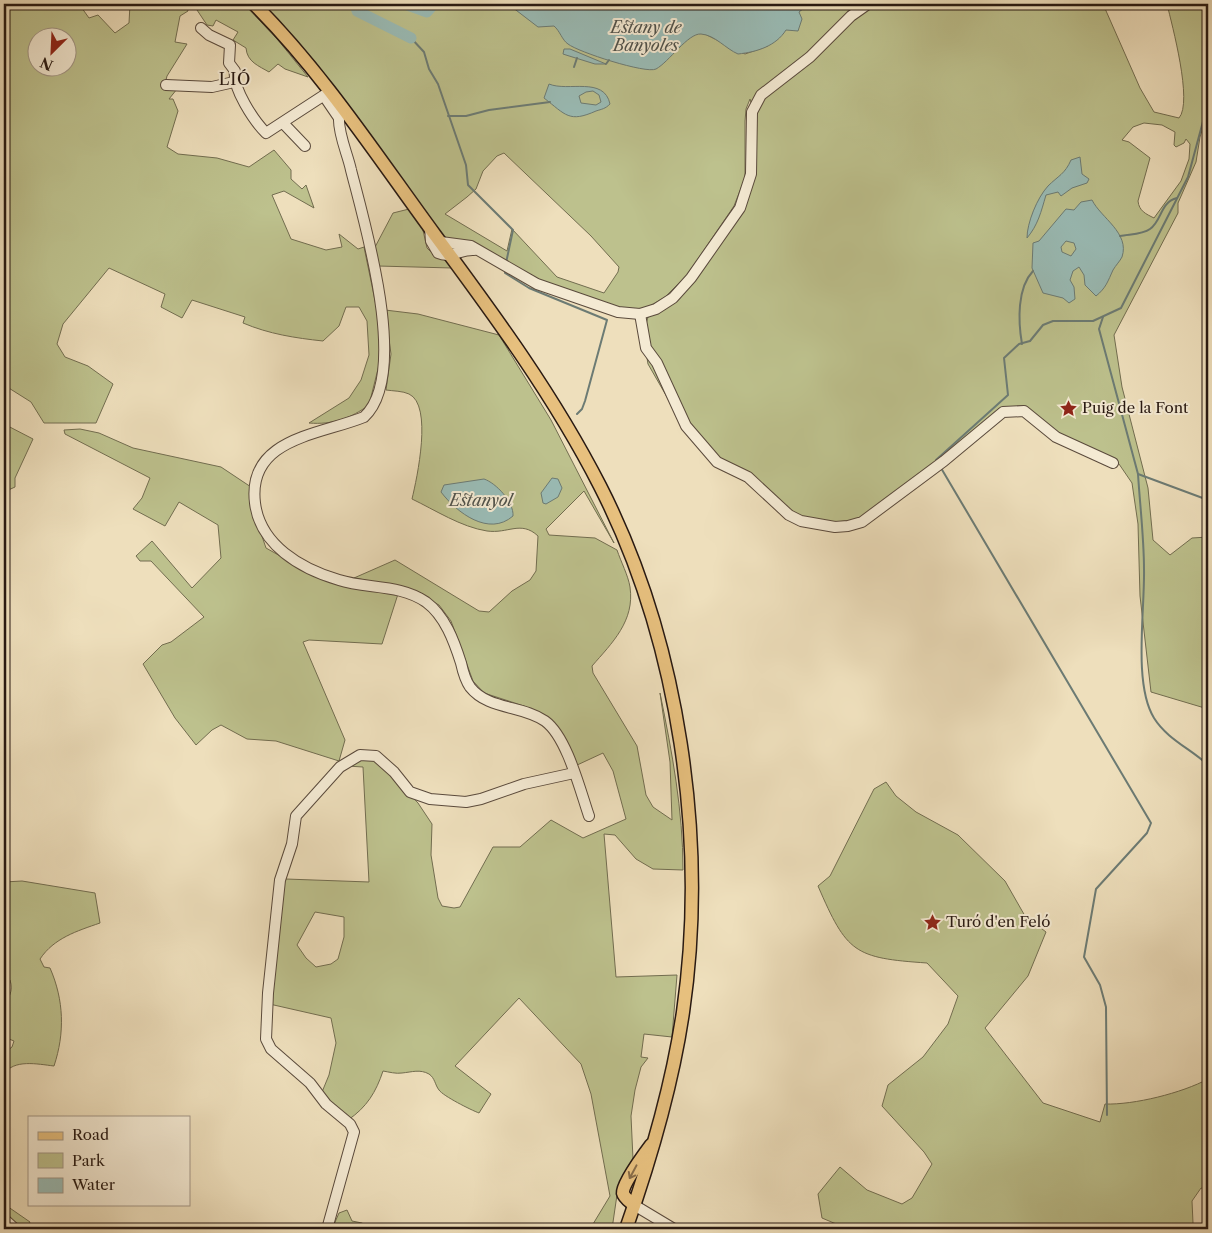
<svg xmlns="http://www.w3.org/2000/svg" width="1212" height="1233" viewBox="0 0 1212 1233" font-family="'Libre Caslon Text',serif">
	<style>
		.green { fill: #bdc18d; stroke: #726d50; fill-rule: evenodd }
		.water { fill: #9abcb6; stroke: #6c7b74; fill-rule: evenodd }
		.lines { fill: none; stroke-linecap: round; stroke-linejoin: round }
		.stream { stroke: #6c7b74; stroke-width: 2 }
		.river { stroke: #9abcb6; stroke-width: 11 }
		.minor-casing { stroke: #5a4a3c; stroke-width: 12 }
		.major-casing { stroke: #281912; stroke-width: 15 }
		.minor { stroke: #f4ead3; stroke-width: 10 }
		.major { stroke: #e7c07e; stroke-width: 12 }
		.oneway { stroke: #886c48 }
		.labels { text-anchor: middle; stroke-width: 4; stroke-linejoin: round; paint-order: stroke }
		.poi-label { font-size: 15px; fill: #281912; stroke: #f4ead3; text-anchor: start }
		.water-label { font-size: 16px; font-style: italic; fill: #50524b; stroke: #f4ead3 }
		.neighbourhood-label { font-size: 16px; letter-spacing: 1px; fill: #281912; stroke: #f4ead3 }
	</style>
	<rect width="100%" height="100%" fill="#eedfbc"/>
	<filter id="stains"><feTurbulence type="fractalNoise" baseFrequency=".004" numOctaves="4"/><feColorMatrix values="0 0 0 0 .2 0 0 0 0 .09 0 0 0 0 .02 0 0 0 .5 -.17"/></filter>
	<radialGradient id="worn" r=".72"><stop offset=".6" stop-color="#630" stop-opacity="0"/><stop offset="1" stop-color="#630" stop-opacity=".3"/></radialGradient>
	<!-- green -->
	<g class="green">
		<path d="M4,4H79L89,18L98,15L115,33L129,23L130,4H244L278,40L308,77L285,69L278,64L269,72C259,66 247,62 246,48L233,40L238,32L216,20L213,26L207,25L193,4L187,5L188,11L180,16L175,42L187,44L167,76L164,88L177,89L169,99H173L178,111L167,147L178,154L217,158L249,167L274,150L291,170V179L302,189L306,185L314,208L284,191L272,195L291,239L326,250L342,247L339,234L358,249L364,247L379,320L381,357L369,405C351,418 333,425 309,423L349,398L361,380L369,355L367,321L359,307H346L339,326L323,341C295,338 269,334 243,323L245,317L192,300L182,318L161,307L165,294L109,268L63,324L57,344L65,357L88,366L113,384L96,423H44L31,402L4,385ZM38,38H68V68H38Z"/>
		<path d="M261,4H513L697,30L745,54L768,46L793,4H1103L1140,88L1154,112L1179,118C1193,102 1172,25 1167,4H1208V111L1200,137L1196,162L1178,203V213L1114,335L1122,387L1148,488L1153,540L1170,555L1192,538L1208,537V709L1151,692L1140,596L1138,524L1132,483L1119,464L1103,459L1048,430L1017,409H998L966,441L861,519L828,523L793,515L712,457L675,411L648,364L647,358L652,352L646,324L648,317L658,312L742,208L754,113L750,99L746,109L745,121V178L734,206L687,275L665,297L643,310L618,308L553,287L445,240ZM1144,123L1162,125L1175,132L1174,145L1176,147L1184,143L1186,139L1190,144L1189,159L1181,181L1154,218C1146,214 1139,211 1138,201L1150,158L1129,142L1122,140L1133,127ZM504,153L591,236L619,267L618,272L604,293L557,277L512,229L507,251L445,214L467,197L476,189L483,171L497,156Z"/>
		<path d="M409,209L422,226L427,248L434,255L446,260L452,268L378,266L374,249L393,213Z"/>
		<path d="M385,310L418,314L499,335L551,420L614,543L584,491L546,529L549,535L595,538L617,550C621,562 628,575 630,587C635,621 612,643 592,666L593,673L637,746L646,795L653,807L672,820L670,762L660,693C672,752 683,810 683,870L653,869L636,859L615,835L604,834L616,977L677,975L672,1037L644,1034L641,1057L648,1058L641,1067L635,1090L631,1116L633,1159L618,1188L612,1229H590L610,1196L591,1094L581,1064L519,998L455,1066L491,1094L479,1113C471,1110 443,1096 439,1090C435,1085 435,1078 429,1074C420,1069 412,1072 402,1073C396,1074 389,1072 383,1071C376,1092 367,1107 348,1120L322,1092L329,1075L336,1043L331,1018L265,1003L278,888L286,879L369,882L363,767L347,766L358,759L379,761L418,803L432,824L431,855L438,898L442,906L454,908L460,907L493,847H520L551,820L583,838L626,819L613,771L603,753L575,766L555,724L543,714L524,706L484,693L473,681L451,621L439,605L406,588L354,578L395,560L479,611L489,612L512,591L530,580L536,571L538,536C521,520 508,534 487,531C461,527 435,510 412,499C417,478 433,405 409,394C403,391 393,391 386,390L391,354ZM315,912L344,917V937L338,959L331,964L316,967L306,958L297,945Z"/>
		<path d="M4,424L33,439L15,478V487L4,492Z"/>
		<path d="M80,429L99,433L133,448L221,467L251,487L255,516L266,548L289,561L398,594L382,644L309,640L303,642L345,740L339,761L276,741L247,739L221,725L212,730L196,745L175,718L143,664L162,645L171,642L204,617L151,561H140L136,556L152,541L192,588L221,558L218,525L179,502L165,526L133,509L142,498L150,478L65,434L64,430Z"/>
		<path d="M886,782L896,796L916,812L958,835L1005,881L1025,916L1046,932L1028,976L985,1028L1043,1103L1100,1122L1105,1104C1134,1105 1182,1093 1208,1079V1190L1201,1188L1192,1201L1193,1223L1190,1229H848L822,1218L818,1194L840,1167L867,1190L902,1204L912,1198L932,1164L924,1152L882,1106L888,1085L923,1057L948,1024L958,996L927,963C854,958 847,953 818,886L830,876L874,789Z"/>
		<path d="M22,881L95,893L100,923C77,931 54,938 40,959L44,967L50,968C64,1000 65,1033 54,1066C37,1064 14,1059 4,1074V1053L12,1047L14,1041L4,1037C4,1028 2,1016 4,1008C8,997 14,992 10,980L4,977V882Z"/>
		<path d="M4,1204L30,1222L27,1229H10L4,1224Z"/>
		<path d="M347,1210L352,1221L362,1223L371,1229H332L339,1213Z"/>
	</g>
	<!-- water -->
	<g class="water">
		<path d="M508,4H809L799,12L802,19L798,31L786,30C776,46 757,52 738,54C726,49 715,35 701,34C688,33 669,62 656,69C646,74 578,52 568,44C562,40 560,31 554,26L538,27Z"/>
		<path d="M564,49H570L606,64H595L566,55L563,54Z"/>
		<path d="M549,84C568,92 604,76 610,104C605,109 602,109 596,111C569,123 566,115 544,98ZM593,91L599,95L601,102L596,105L581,103L579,96L586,92Z"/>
		<path d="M1080,157L1082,174L1089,179L1087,183L1072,188L1061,196L1058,192L1046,195C1041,212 1038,225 1027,238C1027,223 1037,198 1048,186C1058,176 1065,174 1071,160Z"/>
		<path d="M1092,200C1101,218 1130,233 1122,257C1120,261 1116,265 1113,270C1108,281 1106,288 1096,296L1085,285L1084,275L1079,267L1073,271L1070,280L1074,287L1075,299L1069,303L1063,298L1043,293L1032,268L1033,243L1039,241L1066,209L1074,210L1081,202ZM1066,241L1074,243L1076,249L1071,256L1062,252L1061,247Z"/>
		<path d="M552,478L558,479L562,488L558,497L546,504L543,503L541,493Z"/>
		<path d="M484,479C496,483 514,502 513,516C489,537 457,513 441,492L444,485Z"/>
	</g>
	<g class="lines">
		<!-- stream -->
		<g class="stream">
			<path d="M1203,4L1208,51"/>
			<path d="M411,38L424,52L429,69L438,84L466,165L468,185L513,230L506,263"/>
			<path d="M606,64L609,60"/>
			<path d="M574,67L577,58"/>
			<path d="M448,116H466L489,110L550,102"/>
			<path d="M1120,236C1129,234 1142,235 1150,229C1162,221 1160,202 1177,198"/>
			<path d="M505,270V273L529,288L607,320L585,401L582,409L577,414"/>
			<path d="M1103,317L1099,329L1138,474L1208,500"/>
			<path d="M1022,344C1018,321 1017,288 1033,271"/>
			<path d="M937,462L936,460L1008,395L1004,358L1019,344L1030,341L1043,325L1053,321H1093L1121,308L1188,177L1208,103"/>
			<path d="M941,468L1151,823L1147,833L1096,889L1084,957L1100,985L1106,1007L1107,1115"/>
			<path d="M1138,474C1140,506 1144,538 1144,569C1145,610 1133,684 1154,718C1167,739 1191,749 1208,765"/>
		</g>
		<!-- river -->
		<g class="river">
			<path d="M355,4L357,11L411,38"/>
			<path d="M405,4L427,12L434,4"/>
		</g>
		<defs>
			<g id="minor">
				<path d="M201,28L209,35L230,45L229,63L235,71C232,88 254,121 266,133L329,92"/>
				<path d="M166,85L212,87L234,82"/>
				<path d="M324,96L339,118C338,134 348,155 351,170C365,225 410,375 364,417C320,435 247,438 255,503C260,545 301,569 339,580C367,589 400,584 426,602C445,616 454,641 461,663C463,672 465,680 470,687C488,710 522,705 545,721C567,737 580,790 589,816"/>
				<path d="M283,123L305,146"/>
				<path d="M430,228L431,241L438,253C451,259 461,249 474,250"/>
				<path d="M441,242L471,246L537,284L618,312L640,314L656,309L673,298L691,278L740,208L751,174L752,112L761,95L810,57L851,16L868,4"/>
				<path d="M640,314L646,348L657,363L686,426L717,462L748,477L789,515L801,521L835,527L848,526L862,522L944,461L1003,412L1024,411L1056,437L1113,463"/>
				<path d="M634,1205L674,1229"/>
				<path d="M4,1219L15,1229"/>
				<path d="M327,1229L354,1132L350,1124L326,1104L310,1083L271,1049L266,1039L268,993L280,880L292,844L296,816L340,767L360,755L376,756L394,772L410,792L430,799L466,802L481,799L524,784L574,773"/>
			</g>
			<g id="major">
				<path d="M254,4C323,73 377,156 435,235C495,316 554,396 600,486C679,641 708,840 683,1012C672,1087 651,1158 626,1229"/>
				<path d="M634,1205C631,1202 624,1198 623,1193C622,1184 645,1153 651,1145"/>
			</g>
		</defs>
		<!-- minor casing -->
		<use href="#minor" class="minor-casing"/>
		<!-- major casing -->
		<use href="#major" class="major-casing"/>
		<!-- minor -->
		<use href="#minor" class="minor"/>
		<!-- major -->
		<use href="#major" class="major"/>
	</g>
	<!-- one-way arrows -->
	<defs><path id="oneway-shaft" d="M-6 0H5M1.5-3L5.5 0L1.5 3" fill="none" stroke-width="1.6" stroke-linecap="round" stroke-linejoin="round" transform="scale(1.25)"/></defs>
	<use class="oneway" href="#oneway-shaft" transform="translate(633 1172) rotate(118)"/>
	<!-- icons -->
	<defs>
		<symbol id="sight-bare" viewBox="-9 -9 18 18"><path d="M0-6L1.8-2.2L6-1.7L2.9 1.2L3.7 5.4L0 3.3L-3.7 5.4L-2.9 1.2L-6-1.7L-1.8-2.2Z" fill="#8f2418" stroke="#f4ead3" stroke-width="2.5" paint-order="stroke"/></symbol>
	</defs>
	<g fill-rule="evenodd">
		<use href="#sight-bare" x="1056" y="396" width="25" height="25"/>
		<use href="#sight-bare" x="920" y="910" width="25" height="25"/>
	</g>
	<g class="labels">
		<!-- poi labels -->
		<g class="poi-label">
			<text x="1082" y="413">Puig de la Font</text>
			<text x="946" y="927">Turó d'en Feló</text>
		</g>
		<!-- water labels -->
		<g class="water-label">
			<text x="646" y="33">Estany de<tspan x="646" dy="18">Banyoles</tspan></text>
			<text x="481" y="506">Estanyol</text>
		</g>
		<!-- neighbourhood labels -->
		<g class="neighbourhood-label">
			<text x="235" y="85">LIÓ</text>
		</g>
	</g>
	<!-- margin -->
	<rect width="1212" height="1233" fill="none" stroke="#eedfbc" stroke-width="20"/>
	<rect x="5" y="5" width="1202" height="1223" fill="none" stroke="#281912" stroke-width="2.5"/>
	<rect x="10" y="10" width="1192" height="1213" fill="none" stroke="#281912"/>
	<!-- legend -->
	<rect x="28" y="1116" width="162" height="90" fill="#f4ead3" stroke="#a29686"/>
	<rect x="38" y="1132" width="25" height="8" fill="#e7c07e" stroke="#a29686"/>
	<text x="72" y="1140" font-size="15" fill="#281912">Road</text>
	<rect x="38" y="1153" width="25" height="15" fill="#bdc18d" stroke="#a29686"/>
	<text x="72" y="1166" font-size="15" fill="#281912">Park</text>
	<rect x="38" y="1178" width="25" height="15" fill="#9abcb6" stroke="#a29686"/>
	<text x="72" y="1190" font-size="15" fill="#281912">Water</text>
	<!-- north arrow -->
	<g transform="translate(52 52) rotate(204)"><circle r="24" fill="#f4ead3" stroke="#a29686"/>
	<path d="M0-4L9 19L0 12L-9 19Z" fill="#8f2418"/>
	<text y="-8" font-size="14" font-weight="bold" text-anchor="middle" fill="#281912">N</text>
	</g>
	<rect width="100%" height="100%" filter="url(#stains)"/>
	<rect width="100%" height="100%" fill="url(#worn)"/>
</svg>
